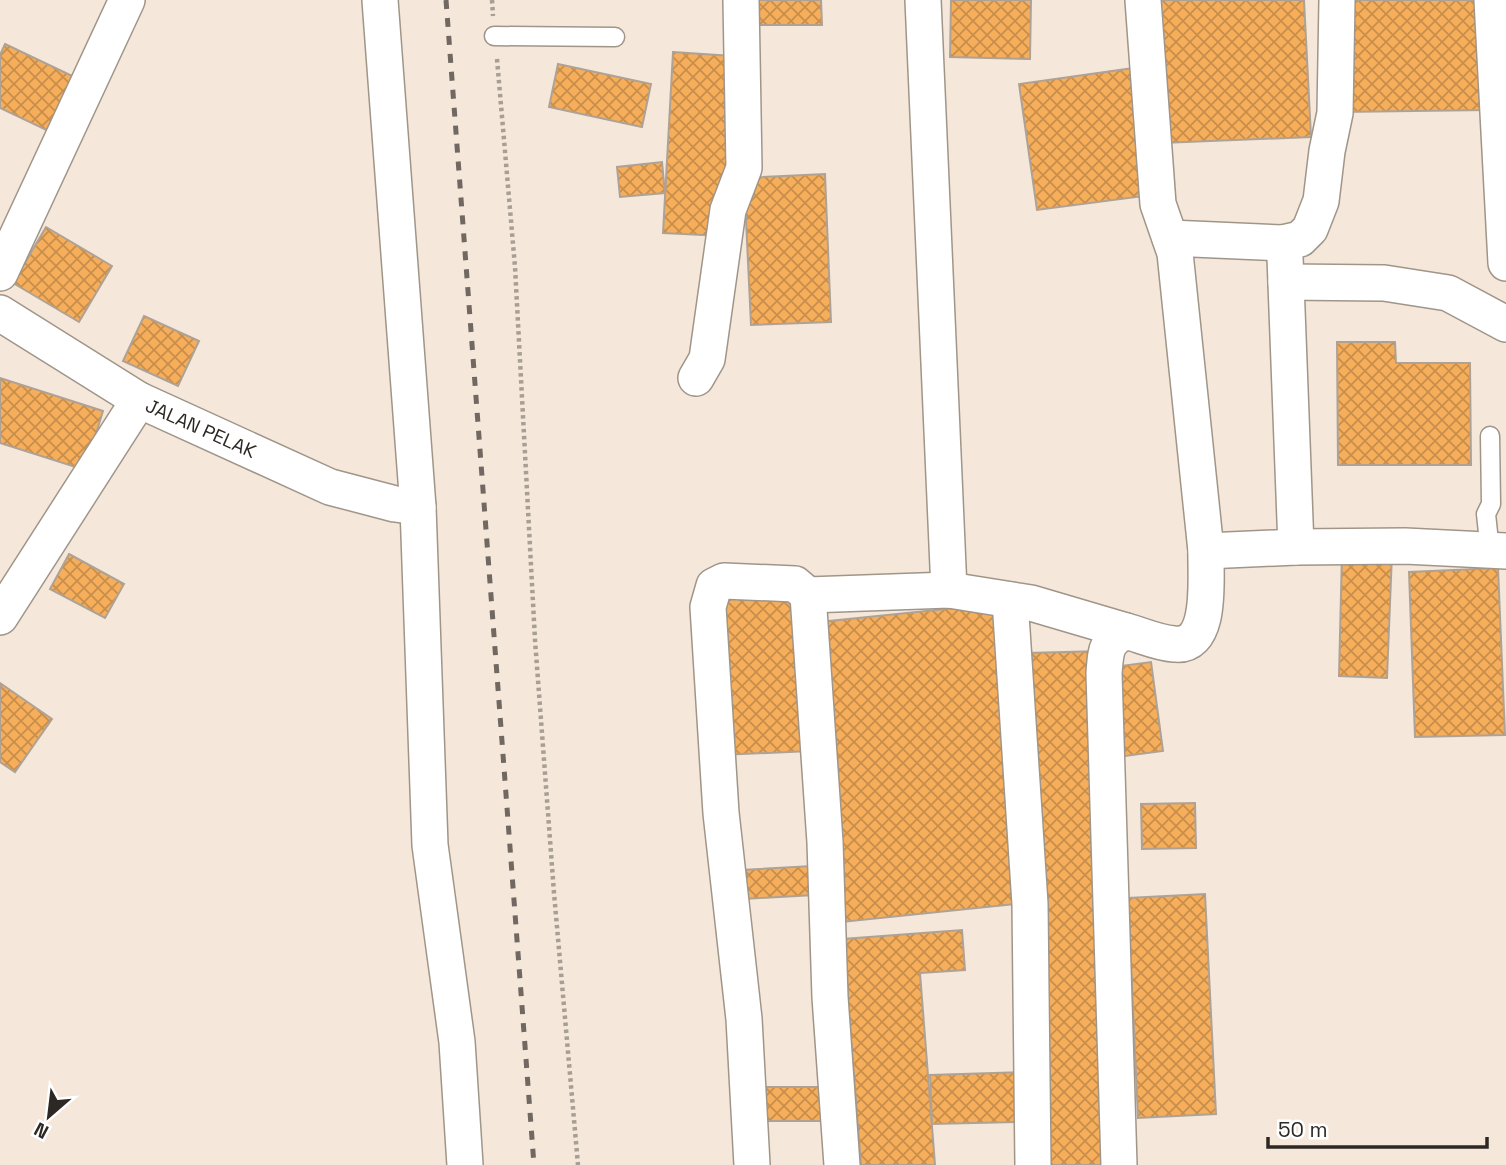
<svg xmlns="http://www.w3.org/2000/svg" width="1506" height="1165" viewBox="0 0 1506 1165" font-family="'Space Grotesk',sans-serif">
	<style>
		.building { fill: url(#building-cross-hatch); stroke: #aea296; stroke-width: 2 }
		.lines { fill: none; stroke-linecap: round; stroke-linejoin: round }
		.service-casing { stroke: #a09589; stroke-width: 21 }
		.minor-casing { stroke: #a09589; stroke-width: 38 }
		.path { stroke: #a89e94; stroke-width: 4.5; stroke-dasharray: 3.5 3.5; stroke-linecap: butt }
		.service { stroke: #fff; stroke-width: 18 }
		.minor { stroke: #fff; stroke-width: 35 }
		.rail { stroke: #716961; stroke-width: 5; stroke-dasharray: 9 9; stroke-linecap: butt }
		.labels { text-anchor: middle; stroke-width: 6; stroke-linejoin: round; paint-order: stroke }
		.street-label { font-size: 19px; fill: #2d2823; stroke: #fff }
	</style>
	<defs>
		<pattern id="building-cross-hatch" width="8" height="8" patternUnits="userSpaceOnUse" patternTransform="scale(1.75)"><rect width="8" height="8" fill="#f6ae5b"/><path d="M0 0l8 8M0 8l8-8" fill="none" stroke="#c88e4b"/></pattern>
	</defs>
	<rect width="100%" height="100%" fill="#f5e8db"/>
	<!-- building -->
	<g class="building">
		<path d="M752,0H821L822,25H752Z"/>
		<path d="M951,0H1031L1030,59L950,57Z"/>
		<path d="M1156,0H1304L1311,137L1162,143Z"/>
		<path d="M1339,0H1485L1488,110L1341,112Z"/>
		<path d="M5,44L87,83L61,137L0,108V55Z"/>
		<path d="M673,52L732,56L723,236L663,233Z"/>
		<path d="M558,64L651,84L642,127L549,107Z"/>
		<path d="M1134,68L1152,195L1037,210L1019,84Z"/>
		<path d="M662,162L665,193L620,197L617,167Z"/>
		<path d="M825,174L831,322L751,325L744,178Z"/>
		<path d="M46,227L112,266L79,322L13,283Z"/>
		<path d="M144,316L199,341L178,386L123,361Z"/>
		<path d="M1337,342H1395L1396,363H1470L1471,465H1338Z"/>
		<path d="M0,378L103,411L85,470L0,443Z"/>
		<path d="M1342,552L1392,554L1387,678L1339,676Z"/>
		<path d="M69,554L124,584L105,618L50,589Z"/>
		<path d="M1498,568L1505,735L1415,737L1409,572Z"/>
		<path d="M802,595L810,751L720,755L712,599Z"/>
		<path d="M994,604L1026,903L842,922L810,623Z"/>
		<path d="M1102,651L1115,1165H1041L1027,653Z"/>
		<path d="M1151,662L1163,751L1118,757L1105,668Z"/>
		<path d="M0,683L52,719L15,772L0,762Z"/>
		<path d="M1195,803L1196,848L1142,849L1141,804Z"/>
		<path d="M812,866L814,895L744,899L742,870Z"/>
		<path d="M1205,894L1216,1114L1138,1118L1128,898Z"/>
		<path d="M962,930L965,970L920,973L935,1165H861L843,939Z"/>
		<path d="M1022,1072L1023,1122L932,1124L930,1075Z"/>
		<rect x="753" y="1087" width="77" height="34"/>
	</g>
	<g class="lines">
		<defs>
			<g id="service">
				<path d="M494,36L615,37"/>
				<path d="M1490,436L1491,504L1486,514L1490,551"/>
			</g>
			<g id="minor">
				<path d="M380,0L418,507L430,845L457,1042L465,1165"/>
				<path d="M923,0L949,590"/>
				<path d="M1143,0L1158,204L1175,253L1206,551"/>
				<path d="M1492,0L1506,263"/>
				<path d="M1170,238L1282,243L1300,239L1310,229L1321,201L1327,151L1335,113L1337,0"/>
				<path d="M1282,243L1285,257L1296,547"/>
				<path d="M0,273L127,0"/>
				<path d="M1286,282L1384,283L1448,293L1506,324"/>
				<path d="M0,313L139,400L330,487L395,504L418,507"/>
				<path d="M696,378L707,359L728,210L744,168L741,0"/>
				<path d="M808,595L949,590L1031,603L1126,631"/>
				<path d="M1010,600L1030,904L1033,1165"/>
				<path d="M0,617L139,400"/>
				<path d="M752,1165L744,1019L721,813L708,607L714,586L724,581L795,584L808,595L825,842L830,997L842,1165"/>
				<path d="M1119,1165L1104,673C1106,650 1105,642 1126,631C1141,635 1158,643 1174,644C1214,649 1205,575 1206,551L1296,547L1405,546L1506,551"/>
			</g>
		</defs>
		<!-- service casing -->
		<use href="#service" class="service-casing"/>
		<!-- minor casing -->
		<use href="#minor" class="minor-casing"/>
		<!-- path -->
		<g class="path">
			<path d="M492,0L493,16"/>
			<path d="M497,59L515,267L535,640L554,893L578,1165"/>
		</g>
		<!-- service -->
		<use href="#service" class="service"/>
		<!-- minor -->
		<use href="#minor" class="minor"/>
		<!-- rail -->
		<path class="rail" d="M446,0L534,1165"/>
	</g>
	<g class="labels">
		<!-- street labels -->
		<g class="street-label">
			<text transform="translate(201 428) rotate(24)" y="7">JALAN PELAK</text>
		</g>
	</g>
	<!-- north arrow -->
	<g transform="translate(49 1116) rotate(208)" stroke="#ffffff" stroke-width="5" paint-order="stroke">
	<path d="M0-5L12 26L0 18L-12 26Z" fill="#2d2823"/>
	<text y="-10" font-size="19" font-weight="bold" text-anchor="middle" fill="#2d2823">N</text>
	</g>
	<!-- scale -->
	<path d="M1268 1137v10h219v-10" fill="none" stroke="#2d2823" stroke-width="3.5"/>
	<text x="1278" y="1137" font-size="21" fill="#2d2823" stroke="#ffffff" stroke-width="5" paint-order="stroke">50 m</text>
</svg>
